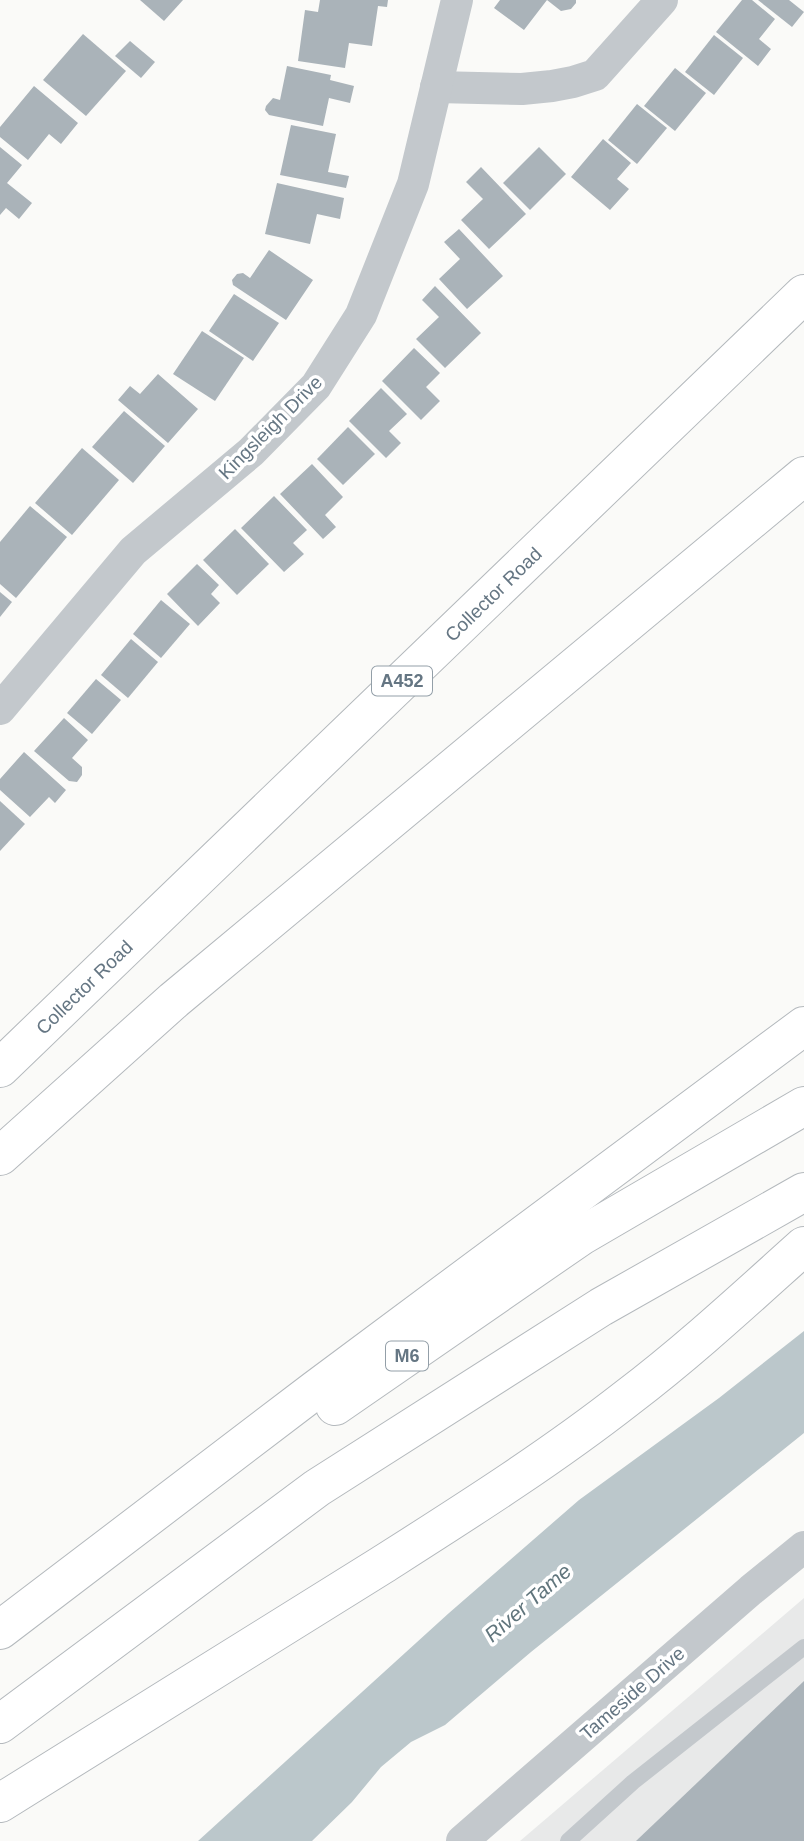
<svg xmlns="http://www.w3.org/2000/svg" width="804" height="1841" viewBox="0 0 804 1841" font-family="Arial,sans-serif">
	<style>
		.built { fill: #e8e9e9 }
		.water { fill: #bbc7cb }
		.building { fill: #aab3b9 }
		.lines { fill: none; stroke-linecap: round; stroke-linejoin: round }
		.highway-casing { stroke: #b4b9bd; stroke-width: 40 }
		.lane { stroke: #c3c8cc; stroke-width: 16 }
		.street { stroke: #c3c8cc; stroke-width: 32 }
		.highway { stroke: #fff; stroke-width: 38 }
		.labels { text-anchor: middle; stroke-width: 7; stroke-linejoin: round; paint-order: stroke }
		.shield { fill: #fff; stroke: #939fa8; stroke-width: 2 }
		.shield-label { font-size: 18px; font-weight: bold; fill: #657683 }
		.street-label { font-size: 19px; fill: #657683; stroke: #fff }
		.water-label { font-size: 21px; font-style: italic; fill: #60757c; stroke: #fff }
	</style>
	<rect width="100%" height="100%" fill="#fafaf8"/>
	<!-- built -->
	<path class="built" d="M804,1598V1841H520Z"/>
	<!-- water -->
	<path class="water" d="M804,1331V1433L531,1652L445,1725L411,1742L381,1767L352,1802L312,1841H198L449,1613L579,1500L719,1398Z"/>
	<!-- building -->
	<g class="building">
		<path d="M140,0H183L164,21Z"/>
		<path d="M320,0H388L387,7L378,6L372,46L349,43L345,68L298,61L305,10L318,12Z"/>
		<path d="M500,0H576V3L571,9L561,11L547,0L524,30L494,8Z"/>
		<path d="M742,0H752L775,19L759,39L771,49L758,66L716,32Z"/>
		<path d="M758,0H789L804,12L792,27Z"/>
		<path d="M83,34L126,71L86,116L43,80Z"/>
		<path d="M714,35L743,58L714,95L685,72Z"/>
		<path d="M130,41L155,62L141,78L115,56Z"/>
		<path d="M287,66L331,75L330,80L354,86L350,103L329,98L323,126L269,115L265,110L266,106L273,98L280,100Z"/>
		<path d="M675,68L706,93L675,131L644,106Z"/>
		<path d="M34,86L78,123L61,144L49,134L28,160L0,137V127Z"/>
		<path d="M637,104L667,128L637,164L608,140Z"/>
		<path d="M291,125L336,134L328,172L349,176L346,188L280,175Z"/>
		<path d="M603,139L631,163L617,179L629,189L610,210L571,177Z"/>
		<path d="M0,147L22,165L7,183L32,203L19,219L6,208L0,215Z"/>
		<path d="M539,147L566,174L530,210L503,183Z"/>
		<path d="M481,167L526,214L489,249L461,220L483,199L466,182Z"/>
		<path d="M277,183L344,198L340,219L317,214L310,244L265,234Z"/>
		<path d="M459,229L503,276L467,309L439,279L460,259L444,242Z"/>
		<path d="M269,250L313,280L286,320L233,285L232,280L237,274L243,273L250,278Z"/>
		<path d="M435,286L481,333L445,368L416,339L439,317L422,300Z"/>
		<path d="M234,294L279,323L253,361L209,331Z"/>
		<path d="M202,331L244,358L215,401L173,374Z"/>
		<path d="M414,348L440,373L426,387L440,401L421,420L382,381Z"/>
		<path d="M158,374L198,409L168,443L118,400L130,386L140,394Z"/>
		<path d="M381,388L407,414L389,431L401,443L386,458L349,421Z"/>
		<path d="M124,411L165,446L133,483L92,447Z"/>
		<path d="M348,427L375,454L343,485L317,459Z"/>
		<path d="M82,448L119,480L72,535L35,503Z"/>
		<path d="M312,464L343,497L325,515L336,527L323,539L280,494Z"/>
		<path d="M274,496L307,530L293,543L304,554L284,572L241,528Z"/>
		<path d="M30,506L67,537L16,598L0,584V542Z"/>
		<path d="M235,529L269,564L237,595L203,560Z"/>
		<path d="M197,564L219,585L211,594L220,603L198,626L167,594Z"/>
		<path d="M0,592L12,602L0,617Z"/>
		<path d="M161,600L190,624L161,658L133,634Z"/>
		<path d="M131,639L158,662L128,698L101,675Z"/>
		<path d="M96,679L121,700L92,734L67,713Z"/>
		<path d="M64,718L88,740L72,758L82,767V775L77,782L69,781L34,751Z"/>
		<path d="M24,752L66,790L55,803L49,797L30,817L0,790V779Z"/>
		<path d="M0,801L25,824L0,851Z"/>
		<path d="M804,1681V1841H636Z"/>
	</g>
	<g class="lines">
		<defs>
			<g id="highway">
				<path d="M0,1068L804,294"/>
				<path d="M0,1156L174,1000L804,476"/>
				<path d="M335,1406L581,1236L804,1106"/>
				<path d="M0,1630L315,1390L804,1026"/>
				<path d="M0,1724L317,1488L601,1307L804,1192"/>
				<path d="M0,1803C127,1723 255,1645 382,1565C465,1512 549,1459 627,1398C689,1351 746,1298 804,1246"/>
			</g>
		</defs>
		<!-- highway casing -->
		<use href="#highway" class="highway-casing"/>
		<!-- lane -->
		<path class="lane" d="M568,1841L633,1782L804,1647"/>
		<!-- street -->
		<g class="street">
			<path d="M436,87L522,89L552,86L573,82L595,75L662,0"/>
			<path d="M0,709L133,551L251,452L316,386L361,315L413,184L457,0"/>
			<path d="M462,1841L751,1590L804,1547"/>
		</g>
		<!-- highway -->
		<use href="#highway" class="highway"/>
	</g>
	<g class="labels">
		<!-- shield labels -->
		<g class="shield">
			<rect x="372" y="666.5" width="60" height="29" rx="5"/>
			<rect x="386" y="1341.5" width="42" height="29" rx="5"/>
		</g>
		<g class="shield-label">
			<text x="402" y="687">A452</text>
			<text x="407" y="1362">M6</text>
		</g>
		<!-- street labels -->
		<g class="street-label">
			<text transform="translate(270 427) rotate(-45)" y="7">Kingsleigh Drive</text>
			<text transform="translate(493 594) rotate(-44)" y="7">Collector Road</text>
			<text transform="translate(84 987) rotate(-44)" y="7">Collector Road</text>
			<text transform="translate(632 1693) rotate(-41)" y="7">Tameside Drive</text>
		</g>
		<!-- water labels -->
		<g class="water-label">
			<text transform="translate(528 1603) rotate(-41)" y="7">River Tame</text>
		</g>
	</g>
</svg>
